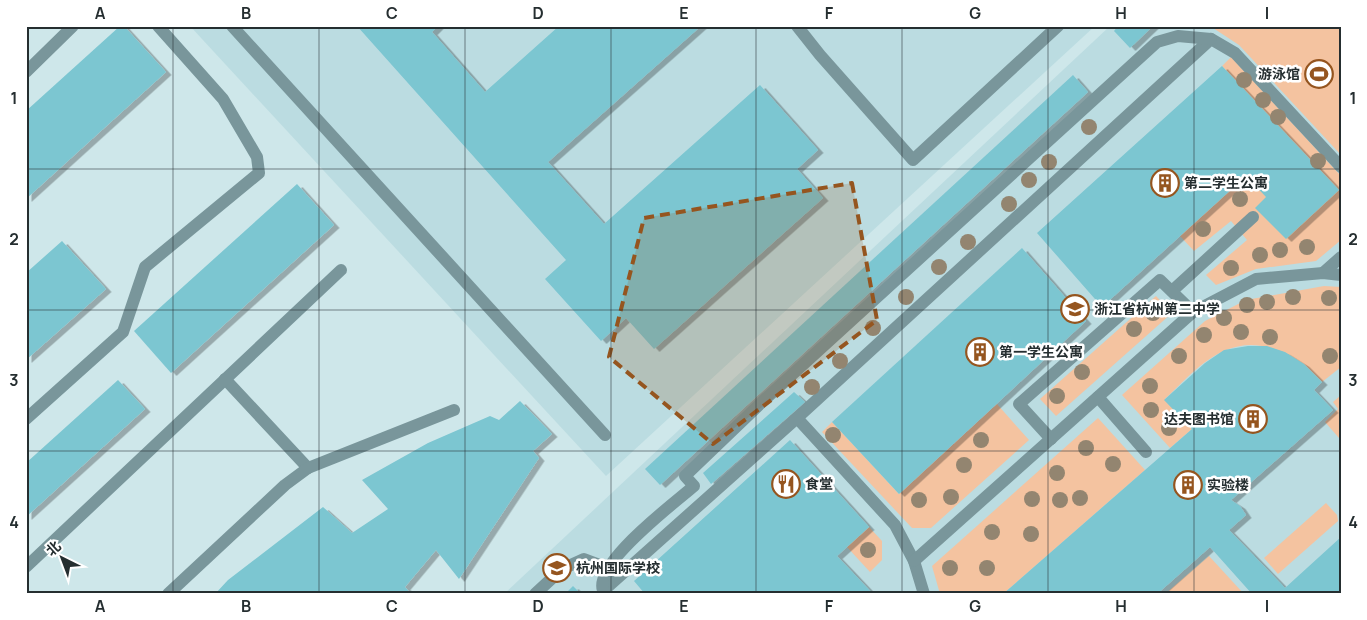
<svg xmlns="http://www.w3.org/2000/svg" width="1367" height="620" viewBox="0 0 1367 620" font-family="Manrope,'Noto Sans SC',sans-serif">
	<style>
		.built { fill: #bbdce1 }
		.green { fill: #f4c3a0 }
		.building { fill: #7cc6d1; filter: url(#shadow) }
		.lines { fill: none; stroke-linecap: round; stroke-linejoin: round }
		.minor { stroke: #79969b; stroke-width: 12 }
		.tree { fill: #938570 }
		.marked { fill: #95551f; fill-opacity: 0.2; stroke: #95551f; stroke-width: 4; stroke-dasharray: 10 6; stroke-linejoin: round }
		.grid { fill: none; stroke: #252e30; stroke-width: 1; stroke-opacity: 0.55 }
		.labels { text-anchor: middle; stroke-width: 5; stroke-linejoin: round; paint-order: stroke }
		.poi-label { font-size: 14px; font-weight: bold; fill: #252e30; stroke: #fff; text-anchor: start }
		.neatline { fill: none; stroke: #252e30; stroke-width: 2 }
		.grid-label { font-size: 16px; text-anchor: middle; font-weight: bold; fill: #252e30 }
	</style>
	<defs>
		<filter id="shadow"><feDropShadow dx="5.5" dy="3" stdDeviation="0" flood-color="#0004"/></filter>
	</defs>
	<rect width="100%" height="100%" fill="#cee7ea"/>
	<!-- built -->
	<g class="built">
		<path d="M190,26H1095L606,476Z"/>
		<path d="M1110,26H1341V594H504Z"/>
	</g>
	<!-- green -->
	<g class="green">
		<path d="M1210,26H1341V155L1239,45Z"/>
		<path d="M1231,57L1341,176V240L1316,261L1256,269L1216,285L1206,275L1247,240L1231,221L1194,251L1180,236L1246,176L1338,190L1222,66Z"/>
		<path d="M1324,286L1341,287V367L1322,382C1296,356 1262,334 1224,351C1201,361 1182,383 1165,399L1192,429L1170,448L1122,395L1205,321L1246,300Z"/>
		<path d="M1156,296L1172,313L1056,416L1040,399Z"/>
		<path d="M1341,395V436L1339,438L1325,422L1338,409L1333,402Z"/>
		<path d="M997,404L1029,440L931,528H912L822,432L832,422L899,494Z"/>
		<path d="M1098,418L1145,470L1003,594H940L932,566Z"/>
		<path d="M1326,503L1337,515L1338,521L1278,574L1264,558Z"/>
		<path d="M869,527L882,541V560L870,572L847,547Z"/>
		<path d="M1209,556L1244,594H1165Z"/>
	</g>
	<!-- building -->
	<g class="building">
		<path d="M120,26H124L166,72L26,199V111Z"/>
		<path d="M357,26H438L432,32L485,92L559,26H701L548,162L604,224L760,85L818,150L797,169L823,198L654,349L626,318L601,341L545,279L566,260Z"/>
		<path d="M1118,26H1153L1130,48L1114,31Z"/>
		<path d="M1222,66L1339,190L1286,239L1255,208L1266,197L1246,176L1102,307L1037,233Z"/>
		<path d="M1073,75L1088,92L660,485L645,469Z"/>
		<path d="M297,184L334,225L171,373L134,331Z"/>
		<path d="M62,241L106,289L26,360V273Z"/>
		<path d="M1022,248L1086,321L899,494L832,422Z"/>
		<path d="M1248,346H1267L1285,352L1304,364L1322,382L1314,390L1333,410L1231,500L1240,506L1246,515L1229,530L1285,588L1341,537V592L1339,594H1252L1210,547L1157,594H1003L1192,429L1164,400L1205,363L1224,350Z"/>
		<path d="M118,380L145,409L26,517V463Z"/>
		<path d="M794,392L805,402L711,484L703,473Z"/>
		<path d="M520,401L552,434L533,451L539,458L459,579L436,550L405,587L411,594H215L228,580L323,507L352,533L388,509L362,480L428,443L490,416L499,420Z"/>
		<path d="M790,440L869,527L837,556L873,594H645L634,581Z"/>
		<path d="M573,586L581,594H565Z"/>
	</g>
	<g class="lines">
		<!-- minor -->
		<g class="minor">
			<path d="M232,26L605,435"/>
			<path d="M797,26L820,55L913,160L1058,26"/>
			<path d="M26,72L73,26"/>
			<path d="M1323,273L1341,257"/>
			<path d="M1172,291L1253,217"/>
			<path d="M225,379L308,468"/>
			<path d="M1098,397L1146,452"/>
			<path d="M797,418L895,525L914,561L924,594"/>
			<path d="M26,419L123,332L145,267L259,173L257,157L223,99L158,26"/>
			<path d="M1051,439L1019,404L1160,280L1193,312"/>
			<path d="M914,561L1193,312L1256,279L1323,273L1341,275"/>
			<path d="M26,567L341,270"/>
			<path d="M603,591L797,418L1211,39L1235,53L1341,167"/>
			<path d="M168,594L285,485L308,468L454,410"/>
			<path d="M535,594L562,569L584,559L608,568"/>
			<path d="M605,594C585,569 676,502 694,486L685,476L762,402L1157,42L1178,36L1211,39"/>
		</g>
	</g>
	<!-- trees -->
	<g class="tree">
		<circle cx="1244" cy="80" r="8"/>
		<circle cx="1263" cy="100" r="8"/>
		<circle cx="1278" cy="117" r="8"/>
		<circle cx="1089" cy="127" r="8"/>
		<circle cx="1318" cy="161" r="8"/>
		<circle cx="1049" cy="162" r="8"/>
		<circle cx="1029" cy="180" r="8"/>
		<circle cx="1240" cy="199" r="8"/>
		<circle cx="1009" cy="204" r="8"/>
		<circle cx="1203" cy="229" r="8"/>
		<circle cx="968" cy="242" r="8"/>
		<circle cx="1307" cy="247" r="8"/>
		<circle cx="1280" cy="250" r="8"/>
		<circle cx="1260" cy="255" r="8"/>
		<circle cx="939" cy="267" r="8"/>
		<circle cx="1231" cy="268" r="8"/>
		<circle cx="906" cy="297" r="8"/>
		<circle cx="1293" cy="297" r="8"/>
		<circle cx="1329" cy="298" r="8"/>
		<circle cx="1267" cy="302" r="8"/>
		<circle cx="1247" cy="305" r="8"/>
		<circle cx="1153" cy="313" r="8"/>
		<circle cx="1224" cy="318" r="8"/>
		<circle cx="873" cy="328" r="8"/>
		<circle cx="1134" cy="329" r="8"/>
		<circle cx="1241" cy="332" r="8"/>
		<circle cx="1204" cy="335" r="8"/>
		<circle cx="1270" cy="337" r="8"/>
		<circle cx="1179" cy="356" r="8"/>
		<circle cx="1330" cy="356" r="8"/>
		<circle cx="840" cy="361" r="8"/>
		<circle cx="1082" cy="372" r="8"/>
		<circle cx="1150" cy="386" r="8"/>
		<circle cx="812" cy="387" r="8"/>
		<circle cx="1057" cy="396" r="8"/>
		<circle cx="1151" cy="410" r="8"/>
		<circle cx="1169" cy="428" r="8"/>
		<circle cx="833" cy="435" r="8"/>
		<circle cx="981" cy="440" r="8"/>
		<circle cx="1086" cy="448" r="8"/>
		<circle cx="1113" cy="464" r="8"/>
		<circle cx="964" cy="465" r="8"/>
		<circle cx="1057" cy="473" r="8"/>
		<circle cx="951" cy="497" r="8"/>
		<circle cx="1080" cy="498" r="8"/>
		<circle cx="1032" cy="499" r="8"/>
		<circle cx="919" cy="500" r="8"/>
		<circle cx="1060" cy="500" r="8"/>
		<circle cx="992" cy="532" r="8"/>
		<circle cx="1031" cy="534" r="8"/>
		<circle cx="868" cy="550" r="8"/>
		<circle cx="950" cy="568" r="8"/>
		<circle cx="987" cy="568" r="8"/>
	</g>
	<!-- marked area -->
	<path class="marked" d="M852,183L877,320L713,444L609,357L644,218Z"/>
	<!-- grid -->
	<path class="grid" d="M173,26V594M319,26V594M465,26V594M611,26V594M756,26V594M902,26V594M1048,26V594M1194,26V594M26,169H1341M26,310H1341M26,451H1341"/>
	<!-- icons -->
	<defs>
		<symbol id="stadium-ring" viewBox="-11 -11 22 22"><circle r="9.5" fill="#fff" stroke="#95551f" stroke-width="1.5"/><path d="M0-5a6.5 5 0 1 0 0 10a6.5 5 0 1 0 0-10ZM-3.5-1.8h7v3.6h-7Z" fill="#95551f"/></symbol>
		<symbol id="building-ring" viewBox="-11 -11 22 22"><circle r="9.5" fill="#fff" stroke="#95551f" stroke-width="1.5"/><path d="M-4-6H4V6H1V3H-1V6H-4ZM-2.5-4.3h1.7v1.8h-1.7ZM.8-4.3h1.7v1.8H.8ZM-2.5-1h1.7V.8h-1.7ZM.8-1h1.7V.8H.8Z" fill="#95551f"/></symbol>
		<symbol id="school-ring" viewBox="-11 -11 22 22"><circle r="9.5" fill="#fff" stroke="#95551f" stroke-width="1.5"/><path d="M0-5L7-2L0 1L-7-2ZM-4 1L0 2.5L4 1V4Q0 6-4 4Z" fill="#95551f"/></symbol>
		<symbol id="restaurant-ring" viewBox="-11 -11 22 22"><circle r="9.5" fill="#fff" stroke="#95551f" stroke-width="1.5"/><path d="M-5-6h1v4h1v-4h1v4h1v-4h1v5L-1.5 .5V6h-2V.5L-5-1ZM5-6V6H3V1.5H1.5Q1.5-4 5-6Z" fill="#95551f"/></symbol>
	</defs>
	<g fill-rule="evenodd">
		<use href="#stadium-ring" x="1303" y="58" width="32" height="32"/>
		<use href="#building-ring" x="1149" y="167" width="32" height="32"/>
		<use href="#school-ring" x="1059" y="293" width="32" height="32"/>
		<use href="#building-ring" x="964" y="336" width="32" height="32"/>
		<use href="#building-ring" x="1237" y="403" width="32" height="32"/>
		<use href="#restaurant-ring" x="770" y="468" width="32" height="32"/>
		<use href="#building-ring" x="1172" y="469" width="32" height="32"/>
		<use href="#school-ring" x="541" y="552" width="32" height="32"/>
	</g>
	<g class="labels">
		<!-- poi labels -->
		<g class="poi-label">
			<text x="1300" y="79" text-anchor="end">游泳馆</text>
			<text x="1184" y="188">第二学生公寓</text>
			<text x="1094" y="314">浙江省杭州第二中学</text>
			<text x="999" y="357">第一学生公寓</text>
			<text x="1234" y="424" text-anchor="end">达夫图书馆</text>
			<text x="805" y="489">食堂</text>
			<text x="1207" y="490">实验楼</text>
			<text x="576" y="573">杭州国际学校</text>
		</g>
	</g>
	<!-- border -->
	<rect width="1367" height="620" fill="none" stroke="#ffffff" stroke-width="55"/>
	<!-- north arrow -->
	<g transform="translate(62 558) rotate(318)" stroke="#ffffff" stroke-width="4" paint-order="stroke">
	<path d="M0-4L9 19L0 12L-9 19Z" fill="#252e30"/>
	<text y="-8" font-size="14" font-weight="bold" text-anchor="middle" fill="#252e30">北</text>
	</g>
	<rect x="28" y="28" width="1312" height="564" class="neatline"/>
	<g class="grid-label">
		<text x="100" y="19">A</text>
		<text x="246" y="19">B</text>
		<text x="392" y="19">C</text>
		<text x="538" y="19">D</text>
		<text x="684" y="19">E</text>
		<text x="829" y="19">F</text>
		<text x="975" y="19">G</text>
		<text x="1121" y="19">H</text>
		<text x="1267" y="19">I</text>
		<text x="14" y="104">1</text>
		<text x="1353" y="104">1</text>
		<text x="14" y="245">2</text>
		<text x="1353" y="245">2</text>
		<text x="14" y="386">3</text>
		<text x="1353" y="386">3</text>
		<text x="14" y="528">4</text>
		<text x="1353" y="528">4</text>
		<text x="100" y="612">A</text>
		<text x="246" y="612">B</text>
		<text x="392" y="612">C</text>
		<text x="538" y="612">D</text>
		<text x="684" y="612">E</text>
		<text x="829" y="612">F</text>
		<text x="975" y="612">G</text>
		<text x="1121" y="612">H</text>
		<text x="1267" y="612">I</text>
	</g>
</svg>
